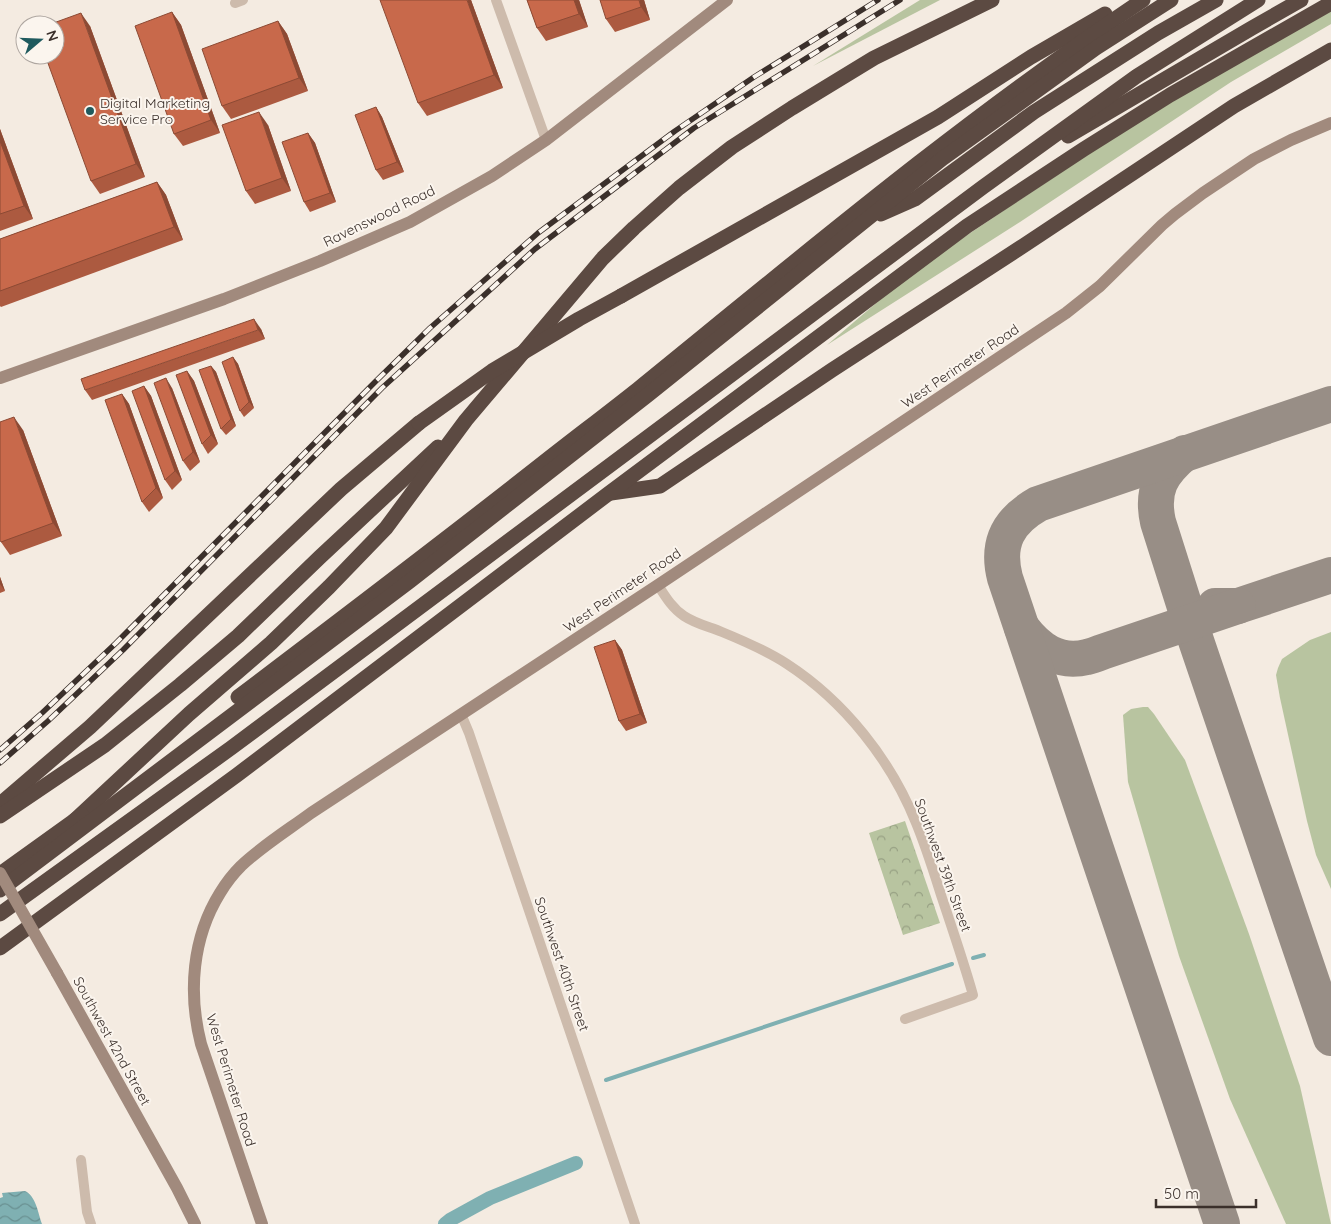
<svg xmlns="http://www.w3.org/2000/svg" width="1331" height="1224" viewBox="0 0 1331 1224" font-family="Quicksand,sans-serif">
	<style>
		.grass { fill: #b8c4a0 }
		.forest { fill: url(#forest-crowns) }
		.water { fill: url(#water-waves) }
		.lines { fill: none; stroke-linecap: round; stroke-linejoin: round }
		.stream { stroke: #7fb0b2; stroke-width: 4 }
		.canal { stroke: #7fb0b2; stroke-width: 14 }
		.taxiway { stroke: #988e86; stroke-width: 36 }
		.street { stroke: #cdbbac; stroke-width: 10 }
		.secondary { stroke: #a18a7d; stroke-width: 12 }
		.highway { stroke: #5c4a42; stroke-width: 15 }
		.rail-casing { stroke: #3b302b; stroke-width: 5.5 }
		.rail { stroke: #fbf5ee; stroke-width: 4; stroke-dasharray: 11; stroke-linecap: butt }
		.secondary-bridge { stroke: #a18a7d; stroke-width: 12 }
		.highway-bridge { stroke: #5c4a42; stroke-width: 15 }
		.wall { fill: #ac5a40 }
		.shaded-wall { fill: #8c4a34 }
		.building { fill: #c8694b; stroke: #8c4a34 }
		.poi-dot { fill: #1f5a5e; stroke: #fbf5ee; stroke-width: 2 }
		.labels { text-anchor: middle; stroke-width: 4; stroke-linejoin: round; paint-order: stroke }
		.poi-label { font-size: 14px; fill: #3b302b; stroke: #fbf5ee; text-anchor: start }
		.street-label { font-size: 14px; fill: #3b302b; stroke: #fbf5ee }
	</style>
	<defs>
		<pattern id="forest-crowns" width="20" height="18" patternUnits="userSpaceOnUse" patternTransform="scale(1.25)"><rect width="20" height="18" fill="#b8c4a0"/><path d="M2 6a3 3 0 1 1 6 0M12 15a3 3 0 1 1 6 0" fill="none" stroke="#97a083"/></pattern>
		<pattern id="water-waves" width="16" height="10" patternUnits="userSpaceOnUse" patternTransform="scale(1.25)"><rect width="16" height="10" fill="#7fb0b2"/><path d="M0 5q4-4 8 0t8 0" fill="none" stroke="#699091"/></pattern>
	</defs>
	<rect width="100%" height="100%" fill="#f4ebe1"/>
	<!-- grass -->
	<g class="grass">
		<path d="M920,0H940L813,66Z"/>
		<path d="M1331,7V24L1231,82L1020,222L827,345L915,270L1163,104Z"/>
		<path d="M1331,632V889L1316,855L1307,821L1280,698L1276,675L1278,668L1282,659L1310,640Z"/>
		<path d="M1143,707H1148L1154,714L1185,760L1249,934L1300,1086L1331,1224H1286L1230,1099L1179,956L1128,782L1123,715L1131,709Z"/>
	</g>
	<!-- forest -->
	<path class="forest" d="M905,821L940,923L903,935L869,833Z"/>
	<!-- water -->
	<path class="water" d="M25,1191C36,1196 38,1213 42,1224H0V1198L3,1197L2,1193Z"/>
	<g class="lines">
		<!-- stream -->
		<g class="stream">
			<path d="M973,958L984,955"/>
			<path d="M606,1080L952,964"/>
		</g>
		<!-- canal -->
		<path class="canal" d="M445,1224L450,1220L490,1198L576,1163"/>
		<!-- taxiway -->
		<g class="taxiway">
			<path d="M1185,453C1161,473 1151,490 1158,522L1190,623L1331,1038"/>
			<path d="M1215,606H1238L1331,575"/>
			<path d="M1022,628C1038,649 1058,664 1087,657C1092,656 1097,654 1102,652L1238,606"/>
			<path d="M1222,1224L1005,578C996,543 1008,521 1038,504L1331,404"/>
		</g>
		<!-- street -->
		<g class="street">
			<path d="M496,0L546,140"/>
			<path d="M235,3L243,0"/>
			<path d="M658,585C665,596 672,608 684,616C696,624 710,627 722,632C744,641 767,651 787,664C844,701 891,760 916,823C926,847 934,873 942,898C953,931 964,963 973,995L905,1019"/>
			<path d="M461,714L469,733L635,1224"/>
			<path d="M81,1160L87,1212L91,1224"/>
		</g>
		<!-- secondary -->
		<g class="secondary">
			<path d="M0,378L224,299L320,261L410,222L492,176L546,140L727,0"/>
			<path d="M57,973L177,1188L195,1224"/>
			<path d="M262,1224L201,1044C188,993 192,938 220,893C226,883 233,874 241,866C262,846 288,830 311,813L658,585L1066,313L1100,286L1162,225L1175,214L1203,193L1254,159L1291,140L1331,123"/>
		</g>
		<!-- highway -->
		<g class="highway">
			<path d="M1068,136L1252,28L1301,0"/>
			<path d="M881,214L915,199L1034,112L1158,33L1216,0"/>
			<path d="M621,296L938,117L1031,57L1105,14"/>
			<path d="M611,493L660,486L832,370L1023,246L1234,106L1331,50"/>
			<path d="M238,697C337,622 436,547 534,470C568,443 604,416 638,389C803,255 966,118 1143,0"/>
			<path d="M0,804L90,727L341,489L419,423"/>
			<path d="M0,816L105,745L180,685L238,636L320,557L438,447"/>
			<path d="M74,821L189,714L271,643L329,587L386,528L466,420L603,258L634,228L679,188L732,147L792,108L874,58L992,0"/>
			<path d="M0,874L82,815"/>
			<path d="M0,890L410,581L649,394L942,159L1096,48L1171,0"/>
			<path d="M0,914L231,748L983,187L1137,76L1258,0"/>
			<path d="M0,948L237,775L608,494L967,226L1084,149L1170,95L1331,3"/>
		</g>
		<defs>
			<g id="rail">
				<path d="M0,750L42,713L116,643L375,382L430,328L538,233L675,131L754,77L878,0"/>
				<path d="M0,763L48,721L123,650L382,388L535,249L694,128L900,0"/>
			</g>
		</defs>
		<!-- rail casing -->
		<use href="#rail" class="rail-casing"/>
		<!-- rail -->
		<use href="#rail" class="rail"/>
		<!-- secondary-bridge -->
		<path class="secondary-bridge" d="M0,873L57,973"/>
		<!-- highway-bridge -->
		<path class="highway-bridge" d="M419,423L492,371L579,319L621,296"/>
	</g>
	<!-- wall -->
	<g class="wall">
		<path d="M471,0L503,88L427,116L418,103Z"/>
		<path d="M527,0H579L588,27L546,41L537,28Z"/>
		<path d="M644,0L650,20L615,32L606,19Z"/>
		<path d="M172,12L181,25L220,133L183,146L174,134Z"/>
		<path d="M278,21L287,34L308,91L231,119L222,106Z"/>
		<path d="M90,26L145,177L100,194L91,181Z"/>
		<path d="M376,107L382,117L404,172L383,180L376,170Z"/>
		<path d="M268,125L291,191L255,204L246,191Z"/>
		<path d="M0,129L33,219L0,231Z"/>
		<path d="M308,133L315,143L336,202L310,212L304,202Z"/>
		<path d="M157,182L166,195L183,240L1,307L0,306V239Z"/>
		<path d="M261,329L265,339L92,400L85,390Z"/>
		<path d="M233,357L238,364L254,408L244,417L240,411Z"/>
		<path d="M211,366L216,372L236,426L226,435L221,429Z"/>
		<path d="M187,371L194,381L218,444L208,454L202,444Z"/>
		<path d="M144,386L151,396L182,480L172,490L165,480Z"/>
		<path d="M172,388L200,462L190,471L183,461Z"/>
		<path d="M122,394L129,404L163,498L149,512L142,502Z"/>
		<path d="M23,430L62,536L10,555L1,542Z"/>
		<path d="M0,577L5,591L0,593Z"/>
		<path d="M615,640L622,650L647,723L626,731L619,721Z"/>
	</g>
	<!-- shaded-wall -->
	<g class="shaded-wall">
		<path d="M467,0H471L503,88L494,75Z"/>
		<path d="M574,0H579L588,27L579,14Z"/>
		<path d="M639,0H644L650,20L641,7Z"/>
		<path d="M172,12L181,25L220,133L211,120Z"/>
		<path d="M81,13L90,26L145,177L136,164Z"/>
		<path d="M278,21L287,34L308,91L299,78Z"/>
		<path d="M376,107L382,117L404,172L397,162Z"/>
		<path d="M259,112L268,125L291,191L282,178Z"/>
		<path d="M0,129L33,219L24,206L0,141Z"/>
		<path d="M308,133L315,143L336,202L330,193Z"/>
		<path d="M157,182L166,195L183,240L174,227Z"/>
		<path d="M254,319L261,329L265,339L258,330Z"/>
		<path d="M233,357L238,364L254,408L249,402Z"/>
		<path d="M211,366L216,372L236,426L231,419Z"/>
		<path d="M187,371L194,381L218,444L211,435Z"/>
		<path d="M166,378L172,388L200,462L193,452Z"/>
		<path d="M144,386L151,396L182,480L175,471Z"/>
		<path d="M122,394L129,404L163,498L156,488Z"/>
		<path d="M14,417L23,430L62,536L53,523Z"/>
		<path d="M0,577L5,591L0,584Z"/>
		<path d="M615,640L622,650L647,723L640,714Z"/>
	</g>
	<!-- building -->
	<g class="building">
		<path d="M380,0H467L494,75L418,103Z"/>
		<path d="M527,0H574L579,14L537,28Z"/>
		<path d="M600,0H639L641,7L606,19Z"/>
		<path d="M172,12L211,120L174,134L135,26Z"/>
		<path d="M81,13L136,164L91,181L45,55H55V25H48Z"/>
		<path d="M278,21L299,78L222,106L202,49Z"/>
		<path d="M376,107L397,162L376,170L355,115Z"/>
		<path d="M259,112L282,178L246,191L222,125Z"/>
		<path d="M308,133L330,193L304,202L282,142Z"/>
		<path d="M0,141L24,206L0,214Z"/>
		<path d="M157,182L174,227L0,291V239Z"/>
		<path d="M254,319L258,330L85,390L81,379Z"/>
		<path d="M233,357L249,402L240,411L222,362Z"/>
		<path d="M211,366L231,419L221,429L199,370Z"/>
		<path d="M187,371L211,435L202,444L176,375Z"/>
		<path d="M166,378L193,452L183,461L154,383Z"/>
		<path d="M144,386L175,471L165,480L132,391Z"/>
		<path d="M122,394L156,488L142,502L105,400Z"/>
		<path d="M14,417L53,523L1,542L0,540V422Z"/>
		<path d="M615,640L640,714L619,721L594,647Z"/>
	</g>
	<!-- markers -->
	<circle class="poi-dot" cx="90" cy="111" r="5"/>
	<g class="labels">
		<!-- poi labels -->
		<g class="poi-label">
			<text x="100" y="108">Digital Marketing<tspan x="100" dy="16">Service Pro</tspan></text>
		</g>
		<!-- street labels -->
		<g class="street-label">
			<text transform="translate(379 216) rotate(-26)" y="5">Ravenswood Road</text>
			<text transform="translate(960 366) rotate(-34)" y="5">West Perimeter Road</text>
			<text transform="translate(622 590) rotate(-34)" y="5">West Perimeter Road</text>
			<text transform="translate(943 865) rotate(70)" y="5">Southwest 39th Street</text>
			<text transform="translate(562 964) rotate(71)" y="5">Southwest 40th Street</text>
			<text transform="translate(112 1041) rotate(61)" y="5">Southwest 42nd Street</text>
			<text transform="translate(231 1080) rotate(73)" y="5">West Perimeter Road</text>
		</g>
	</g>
	<!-- north arrow -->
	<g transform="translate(40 40) rotate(71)"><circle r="24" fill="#fbf5ee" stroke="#aea6a0"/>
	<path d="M0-4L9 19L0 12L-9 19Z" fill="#1f5a5e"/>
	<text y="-8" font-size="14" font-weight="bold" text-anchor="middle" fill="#3b302b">N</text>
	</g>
	<!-- scale -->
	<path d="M1156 1199v8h100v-8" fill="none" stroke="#3b302b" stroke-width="2.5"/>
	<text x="1164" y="1199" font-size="15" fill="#3b302b" stroke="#fbf5ee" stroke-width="4" paint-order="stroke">50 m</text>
</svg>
